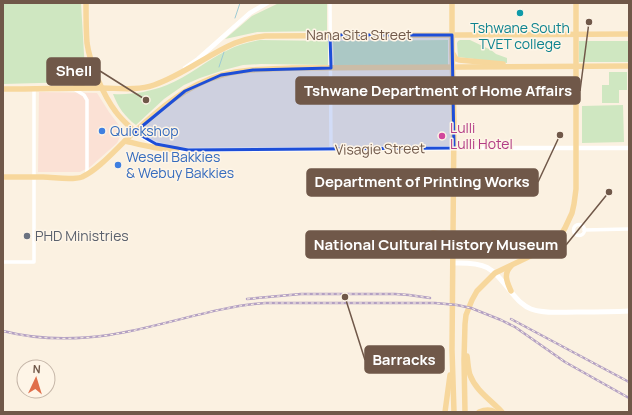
<svg xmlns="http://www.w3.org/2000/svg" width="632" height="415" viewBox="0 0 632 415" font-family="Manrope,sans-serif">
	<style>
		.commercial { fill: #fbe1d5 }
		.green { fill: #cfe7c1 }
		.lines { fill: none; stroke-linecap: round; stroke-linejoin: round }
		.stream { stroke: #9ecbd4; stroke-width: 1 }
		.minor { stroke: #fff; stroke-width: 3.5 }
		.tertiary { stroke: #fff; stroke-width: 4.5 }
		.secondary { stroke: #fff; stroke-width: 5 }
		.primary { stroke: #f7d79c; stroke-width: 5.5 }
		.rail-casing { stroke: #b4a1c3; stroke-width: 2.5 }
		.rail { stroke: #fef5e7; stroke-width: 1; stroke-dasharray: 3; stroke-linecap: butt }
		.marked { fill: #1d4ed8; fill-opacity: 0.2; stroke: #1d4ed8; stroke-width: 3; stroke-linejoin: round }
		.culture-dot { fill: #0f9aa8; stroke: #fef5e7; stroke-width: 1.5 }
		.shop-dot { fill: #3f7fe0; stroke: #fef5e7; stroke-width: 1.5 }
		.hotel-dot { fill: #d1479c; stroke: #fef5e7; stroke-width: 1.5 }
		.worship-dot { fill: #6b7280; stroke: #fef5e7; stroke-width: 1.5 }
		.labels { text-anchor: middle; stroke-width: 3; stroke-linejoin: round; paint-order: stroke }
		.culture-label { font-size: 14px; fill: #0d838f; stroke: #fef5e7 }
		.street-label { font-size: 14px; fill: #705849; stroke: #fef5e7 }
		.hotel-label { font-size: 14px; fill: #b23c85; stroke: #fef5e7; text-anchor: start }
		.shop-label { font-size: 14px; fill: #366cbe; stroke: #fef5e7; text-anchor: start }
		.worship-label { font-size: 14px; fill: #5b616d; stroke: #fef5e7; text-anchor: start }
		.leader { fill: none; stroke: #705849; stroke-width: 1.5 }
		.callout-dot { fill: #705849; stroke: #fef5e7; stroke-width: 1.5 }
		.callout { fill: #705849; stroke: #705849; stroke-width: 1.5 }
		.callout-label { font-size: 15px; text-anchor: middle; font-weight: bold; fill: #fff }
	</style>
	<rect width="100%" height="100%" fill="#fbf1e1"/>
	<!-- commercial -->
	<path class="commercial" d="M39,92L97,93L109,112L121,128L122,133L117,143L90,167L80,172H38Z"/>
	<!-- green -->
	<g class="green">
		<path d="M3,3H81L85,71L75,82L3,84Z"/>
		<path d="M279,3H327V31L257,32L225,39L252,16Z"/>
		<path d="M260,40L328,41V65L261,64L243,65L224,70L200,78L184,85L164,99L136,125C125,117 118,107 113,94C131,95 149,92 167,85C188,77 207,60 228,50C237,45 249,42 260,40Z"/>
		<path d="M448,40V65H334L333,41Z"/>
		<path d="M460,40H470L491,50L496,54L507,58V63L458,57L457,43L458,41Z"/>
		<rect x="579" y="41" width="50" height="21"/>
		<path d="M609,72H627V90H619V103H602V85H609Z"/>
		<path d="M623,105L624,142L582,143V106Z"/>
	</g>
	<g class="lines">
		<!-- stream -->
		<g class="stream">
			<path d="M235,18L240,3"/>
			<path d="M219,67L224,52"/>
		</g>
		<!-- minor -->
		<g class="minor">
			<path d="M330,3L331,149"/>
			<path d="M74,89L84,95L87,100V174"/>
			<circle cx="579" cy="230" r="5.5"/>
			<path d="M584,230L629,229"/>
			<path d="M3,262H34V89"/>
		</g>
		<!-- tertiary -->
		<g class="tertiary">
			<path d="M185,68L198,59L250,13L267,3"/>
			<path d="M135,132L150,141L167,147"/>
			<path d="M175,149L188,150L482,148H629"/>
		</g>
		<!-- secondary -->
		<path class="secondary" d="M453,263C488,262 491,267 512,293C518,300 523,306 531,309C545,314 562,312 577,312C594,312 612,312 629,311"/>
		<!-- primary -->
		<g class="primary">
			<path d="M86,3C86,16 86,30 87,43C90,64 103,95 116,112C121,119 128,125 135,132"/>
			<path d="M452,3V52L454,120L452,350L454,412"/>
			<path d="M453,54L456,59L459,60L503,64"/>
			<path d="M76,86C88,84 91,75 91,64"/>
			<path d="M3,89C35,89 68,88 100,88C118,88 137,91 154,85C183,75 207,55 235,43C245,39 255,37 265,36L629,34"/>
			<path d="M125,141C142,145 159,150 177,149"/>
			<path d="M3,177C16,177 30,177 43,177C54,177 71,181 82,177C98,170 116,149 129,137C156,112 185,85 222,75C244,69 268,69 292,68L629,66"/>
			<path d="M433,233C446,235 447,237 453,248"/>
			<path d="M511,291C507,282 503,274 511,266"/>
			<path d="M467,356C468,362 468,369 470,375C476,391 491,400 502,412"/>
			<path d="M445,412L450,375"/>
			<path d="M465,412L464,360L465,324L466,315L472,300L477,291L495,273L543,250L559,238L565,228L572,213L574,204L576,189V3"/>
			<path d="M479,412C484,410 490,409 495,412"/>
		</g>
		<defs>
			<g id="rail">
				<path d="M247,299L301,294H395L409,295L430,298"/>
				<path d="M511,319L629,382"/>
				<path d="M3,331C38,340 74,340 109,335C162,327 212,307 265,303H435L457,305L471,308L501,320L515,327L565,362L629,398"/>
			</g>
		</defs>
		<!-- rail casing -->
		<use href="#rail" class="rail-casing"/>
		<!-- rail -->
		<use href="#rail" class="rail"/>
	</g>
	<!-- marked area -->
	<path class="marked" d="M330,35H452L454,148L188,150L156,144L135,132L185,91L221,75L253,70L331,68Z"/>
	<!-- markers -->
	<circle class="culture-dot" cx="520" cy="13" r="4"/>
	<g class="shop-dot">
		<circle cx="102" cy="131" r="4"/>
		<circle cx="118" cy="165" r="4"/>
	</g>
	<circle class="hotel-dot" cx="442" cy="136" r="4"/>
	<circle class="worship-dot" cx="27" cy="236" r="4"/>
	<g class="labels">
		<!-- culture labels -->
		<g class="culture-label">
			<text x="520" y="33">Tshwane South<tspan x="520" dy="16">TVET college</tspan></text>
		</g>
		<!-- street labels -->
		<g class="street-label">
			<text x="359" y="40">Nana Sita Street</text>
			<text transform="translate(380 149) rotate(-1)" y="5">Visagie Street</text>
		</g>
		<!-- hotel labels -->
		<g class="hotel-label">
			<text x="450" y="133">Lulli<tspan x="450" dy="16">Lulli Hotel</tspan></text>
		</g>
		<!-- shop labels -->
		<g class="shop-label">
			<text x="110" y="136">Quickshop</text>
			<text x="126" y="162">Wesell Bakkies<tspan x="126" dy="16">&amp; Webuy Bakkies</tspan></text>
		</g>
		<!-- worship labels -->
		<g class="worship-label">
			<text x="35" y="241">PHD Ministries</text>
		</g>
	</g>
	<!-- callouts -->
	<path class="leader" d="M146 100L100 71M589 22L580 91M560 135L538 182M609 192L566 245M345 297L365 360"/>
	<g class="callout-dot">
		<circle cx="146" cy="100" r="4"/>
		<circle cx="589" cy="22" r="4"/>
		<circle cx="560" cy="135" r="4"/>
		<circle cx="609" cy="192" r="4"/>
		<circle cx="345" cy="297" r="4"/>
	</g>
	<g class="callout">
		<rect x="47" y="58" width="53" height="27" rx="4"/>
		<rect x="296" y="77" width="284" height="27" rx="4"/>
		<rect x="307" y="169" width="231" height="27" rx="4"/>
		<rect x="306" y="231" width="260" height="27" rx="4"/>
		<rect x="365" y="346" width="79" height="27" rx="4"/>
	</g>
	<g class="callout-label">
		<text x="74" y="76">Shell</text>
		<text x="438" y="96">Tshwane Department of Home Affairs</text>
		<text x="422" y="187">Department of Printing Works</text>
		<text x="436" y="250">National Cultural History Museum</text>
		<text x="404" y="365">Barracks</text>
	</g>
	<!-- border -->
	<rect width="632" height="415" fill="none" stroke="#705849" stroke-width="8"/>
	<!-- north arrow -->
	<g transform="translate(36 379) rotate(4)"><circle r="19" fill="#fef5e7" stroke="#c5b6a8"/>
	<path d="M0-3L7 15L0 10L-7 15Z" fill="#e06f4b"/>
	<text y="-6" font-size="11" font-weight="bold" text-anchor="middle" fill="#705849">N</text>
	</g>
</svg>
